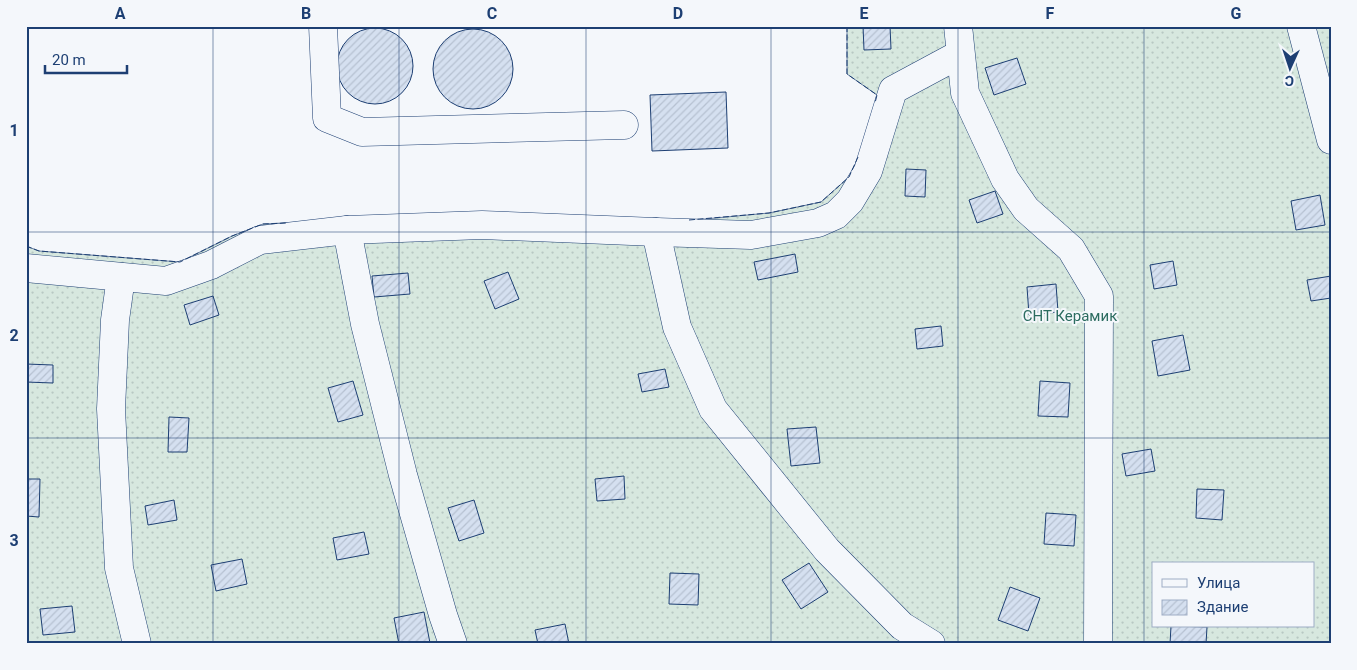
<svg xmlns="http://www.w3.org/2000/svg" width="1357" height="670" viewBox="0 0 1357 670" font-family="Roboto,sans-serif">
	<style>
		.garden { fill: url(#garden-dots); stroke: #687fa3; fill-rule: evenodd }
		.building { fill: url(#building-hatch); stroke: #1d3f73 }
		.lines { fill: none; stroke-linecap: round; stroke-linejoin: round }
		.minor-casing { stroke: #1d3f73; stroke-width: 29 }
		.minor { stroke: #f4f7fb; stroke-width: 28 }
		.fence { stroke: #1d3f73; stroke-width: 1; stroke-dasharray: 6 2.5; stroke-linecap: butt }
		.grid { fill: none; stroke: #1d3f73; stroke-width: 1; stroke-opacity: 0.55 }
		.labels { text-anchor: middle; stroke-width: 4; stroke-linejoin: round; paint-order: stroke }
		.park-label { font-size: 15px; fill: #2c6c60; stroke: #f4f7fb }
		.neatline { fill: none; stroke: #1d3f73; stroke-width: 2 }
		.grid-label { font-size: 16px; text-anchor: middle; font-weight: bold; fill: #1d3f73 }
	</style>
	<defs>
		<pattern id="garden-dots" width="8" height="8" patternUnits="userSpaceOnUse" patternTransform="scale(1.25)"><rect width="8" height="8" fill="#d7e8df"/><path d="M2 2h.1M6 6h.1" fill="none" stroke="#b8c8c3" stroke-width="1.8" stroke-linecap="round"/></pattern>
		<pattern id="building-hatch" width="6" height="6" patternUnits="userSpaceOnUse" patternTransform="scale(1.25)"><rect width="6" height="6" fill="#d5e0f0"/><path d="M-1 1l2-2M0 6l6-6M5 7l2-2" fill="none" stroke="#b6c1d1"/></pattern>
	</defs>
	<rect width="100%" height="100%" fill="#f4f7fb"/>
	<!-- garden -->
	<path class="garden" d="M847,26H1331V644H26V246L39,251L180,262L232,236L263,224L362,219L662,223L769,213L821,202L849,177L871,131L877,95L847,74ZM1153,564H1313V626H1153Z"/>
	<!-- building -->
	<g class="building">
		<path d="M863,26H890L891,49L864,50Z"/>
		<circle cx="375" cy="66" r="38"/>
		<circle cx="473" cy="69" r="40"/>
		<path d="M1017,58L1026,84L994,95L985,68Z"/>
		<path d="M726,92L728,148L652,151L650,95Z"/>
		<path d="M906,169L926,170L925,197L905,196Z"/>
		<path d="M995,191L1003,214L977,223L969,200Z"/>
		<path d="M1320,195L1325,225L1296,230L1291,201Z"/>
		<path d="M795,254L798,272L758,280L754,262Z"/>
		<path d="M1173,261L1177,285L1154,289L1150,265Z"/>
		<path d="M508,272L519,299L495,309L484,281Z"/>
		<path d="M408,273L410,294L374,297L372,276Z"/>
		<path d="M1331,276V298L1311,301L1307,280Z"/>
		<path d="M1056,284L1058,312L1029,315L1027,287Z"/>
		<path d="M213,296L219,315L190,325L184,305Z"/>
		<path d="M941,326L943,346L917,349L915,329Z"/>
		<path d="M1183,335L1190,370L1158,376L1152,341Z"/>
		<path d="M26,364L53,365V383L26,382Z"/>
		<path d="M665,369L669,387L642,392L638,374Z"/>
		<path d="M353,381L363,415L338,422L328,388Z"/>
		<path d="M1040,381L1070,383L1068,417L1038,416Z"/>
		<path d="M169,417L189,418L187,452H168Z"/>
		<path d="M816,427L820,463L791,466L787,429Z"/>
		<path d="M1151,449L1155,471L1126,476L1122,454Z"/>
		<path d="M624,476L625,499L597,501L595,479Z"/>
		<path d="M26,479H40L39,517L26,516Z"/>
		<path d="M1197,489L1224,490L1222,520L1196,518Z"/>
		<path d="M174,500L177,520L148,525L145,506Z"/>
		<path d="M474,500L484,533L459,541L448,508Z"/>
		<path d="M1046,513L1076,515L1074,546L1044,544Z"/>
		<path d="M364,532L369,554L337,560L333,538Z"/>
		<path d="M242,559L247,584L216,591L211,565Z"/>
		<path d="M809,563L828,592L801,609L782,580Z"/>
		<path d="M670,573L699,574L698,605L669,604Z"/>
		<path d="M1010,587L1040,598L1028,631L998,620Z"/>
		<path d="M72,606L75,632L43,635L40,609Z"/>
		<path d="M424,612L430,643L399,644L394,618Z"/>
		<path d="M565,624L569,644H538L535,630Z"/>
		<path d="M1171,626L1207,627L1206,644H1170Z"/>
	</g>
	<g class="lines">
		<defs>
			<g id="minor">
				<path d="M323,26L327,118L362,132L624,125"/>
				<path d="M958,26L965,93L1005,179L1026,209L1071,249L1099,296L1098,644"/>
				<path d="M1301,26L1331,140"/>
				<path d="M347,230L365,324L403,475L443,615L453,644"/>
				<path d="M656,232L677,327L713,409L827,550L902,626L931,644"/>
				<path d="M26,268L166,281L211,265L260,240L347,230L482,225L656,232L751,235L818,223L836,215L850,201L868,171L893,90L960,54"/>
				<path d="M121,277L115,320L111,409L119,568L137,644"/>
			</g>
		</defs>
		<!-- minor casing -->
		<use href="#minor" class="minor-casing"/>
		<!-- minor -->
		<use href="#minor" class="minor"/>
		<!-- fence -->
		<g class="fence">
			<path d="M847,26V74L877,95L875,103"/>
			<path d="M689,220L769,213L821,202L849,177L858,157"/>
			<path d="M26,246L39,251L180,262L232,236L263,224L288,223"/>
		</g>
	</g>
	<!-- grid -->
	<path class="grid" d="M213,26V644M399,26V644M586,26V644M771,26V644M958,26V644M1144,26V644M26,232H1331M26,438H1331"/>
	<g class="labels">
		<!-- park labels -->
		<g class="park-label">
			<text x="1070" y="321">СНТ Керамик</text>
		</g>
	</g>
	<!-- border -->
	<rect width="1357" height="670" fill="none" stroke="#f4f7fb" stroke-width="55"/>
	<!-- legend -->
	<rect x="1152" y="562" width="162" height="65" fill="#f4f7fb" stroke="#9eadc5"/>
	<rect x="1162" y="579" width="25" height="8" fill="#f4f7fb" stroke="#9eadc5"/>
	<text x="1197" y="588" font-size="15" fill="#1d3f73">Улица</text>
	<rect x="1162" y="600" width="25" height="15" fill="url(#building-hatch)" stroke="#9eadc5"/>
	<text x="1197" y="612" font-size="15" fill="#1d3f73">Здание</text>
	<!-- north arrow -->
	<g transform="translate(1290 68) rotate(183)" stroke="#f4f7fb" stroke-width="4" paint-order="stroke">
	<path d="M0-4L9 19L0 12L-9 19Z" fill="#1d3f73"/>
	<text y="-8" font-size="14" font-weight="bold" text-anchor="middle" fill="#1d3f73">С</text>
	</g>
	<!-- scale -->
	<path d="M45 65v8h82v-8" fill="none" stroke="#1d3f73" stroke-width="2.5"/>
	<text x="52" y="65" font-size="15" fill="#1d3f73" stroke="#f4f7fb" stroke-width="4" paint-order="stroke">20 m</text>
	<rect x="28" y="28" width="1302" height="614" class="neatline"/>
	<g class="grid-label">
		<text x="120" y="19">A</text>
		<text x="306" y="19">B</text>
		<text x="492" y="19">C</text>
		<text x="678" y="19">D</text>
		<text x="864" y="19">E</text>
		<text x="1050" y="19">F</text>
		<text x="1236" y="19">G</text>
		<text x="14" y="136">1</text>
		<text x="14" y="341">2</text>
		<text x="14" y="546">3</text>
	</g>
</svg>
